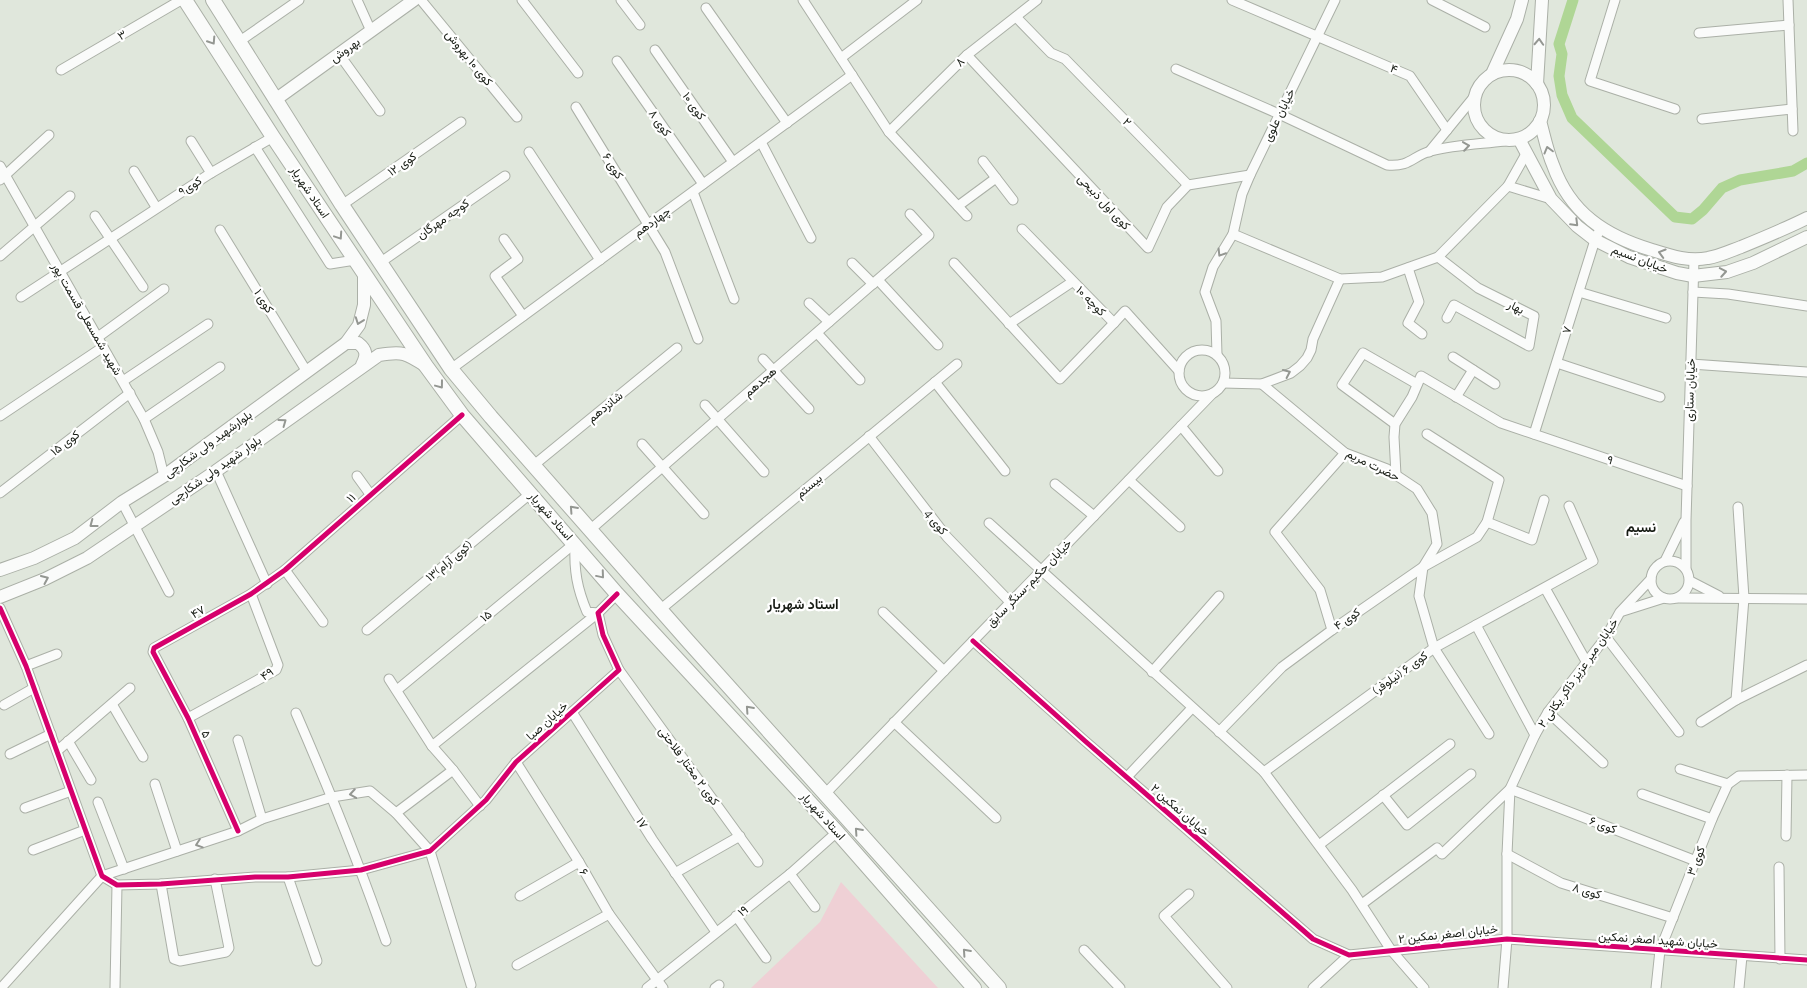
<svg xmlns="http://www.w3.org/2000/svg" width="1807" height="988" viewBox="0 0 1807 988" font-family="Raleway,Vazirmatn,sans-serif">
	<style>
		.green { fill: #efd0d5 }
		.lines { fill: none; stroke-linecap: round; stroke-linejoin: round }
		.canal { stroke: #afd695; stroke-width: 11 }
		.street-casing { stroke: #abb0a7; stroke-width: 11 }
		.secondary-casing { stroke: #abb0a7; stroke-width: 14 }
		.primary-casing { stroke: #abb0a7; stroke-width: 16 }
		.street { stroke: #fafbfa; stroke-width: 9 }
		.secondary { stroke: #fafbfa; stroke-width: 12 }
		.primary { stroke: #fafbfa; stroke-width: 14 }
		.cycleway-casing { stroke: #fff; stroke-width: 8 }
		.cycleway { stroke: #d6006c; stroke-width: 5 }
		.oneway { stroke: #949792 }
		.labels { text-anchor: middle; stroke-width: 4.5; stroke-linejoin: round; paint-order: stroke }
		.street-label { font-size: 12px; fill: #171c14; stroke: #fff }
		.neighbourhood-label { font-size: 14px; font-weight: bold; fill: #171c14; stroke: #fff }
	</style>
	<rect width="100%" height="100%" fill="#e0e7dc"/>
	<!-- green -->
	<path class="green" d="M841,882L938,988H751L820,922Z"/>
	<g class="lines">
		<!-- canal -->
		<path class="canal" d="M1573,0L1559,44L1562,54L1559,76L1562,95L1572,118L1675,217L1692,219L1703,210L1722,188L1740,180L1793,171L1807,163"/>
		<defs>
			<g id="street">
				<path d="M357,0L371,31"/>
				<path d="M421,0L517,117"/>
				<path d="M522,0L578,73"/>
				<path d="M621,0L640,25"/>
				<path d="M803,0L889,132L967,216"/>
				<path d="M1232,0L1410,76L1447,130"/>
				<path d="M1432,0L1485,27"/>
				<path d="M1615,0L1590,81L1675,109"/>
				<path d="M1788,0L1793,131"/>
				<path d="M706,8L787,123"/>
				<path d="M1016,17L1051,53L1065,59L1188,185"/>
				<path d="M1699,33L1789,25"/>
				<path d="M240,41L299,0"/>
				<path d="M655,50L733,162"/>
				<path d="M339,54L380,111"/>
				<path d="M967,55L1148,248L1167,207L1188,185L1250,175"/>
				<path d="M841,58L917,0"/>
				<path d="M617,61L703,184"/>
				<path d="M1176,69L1279,114L1387,165C1411,167 1412,156 1431,151C1454,145 1480,144 1504,141"/>
				<path d="M61,70L181,0"/>
				<path d="M576,107L665,252L698,339"/>
				<path d="M1702,119L1792,109"/>
				<path d="M889,132L967,55L1037,0"/>
				<path d="M191,141L211,173"/>
				<path d="M761,142L811,238"/>
				<path d="M255,147L330,264L355,260"/>
				<path d="M529,152L600,260"/>
				<path d="M1429,152L1474,97"/>
				<path d="M983,161L1013,200"/>
				<path d="M0,166L144,419L158,452L164,476"/>
				<path d="M134,171L156,207"/>
				<path d="M0,180L49,135"/>
				<path d="M1508,186L1551,199"/>
				<path d="M693,192L734,299"/>
				<path d="M342,205L461,122"/>
				<path d="M958,206L996,178"/>
				<path d="M95,216L143,287"/>
				<path d="M1022,229L1114,323L1125,311L1179,371"/>
				<path d="M220,230L307,372"/>
				<path d="M1233,234L1340,279L1382,277L1438,257L1508,186L1526,154"/>
				<path d="M504,239L518,259L495,276L523,316"/>
				<path d="M0,256L70,196"/>
				<path d="M1438,257L1478,288L1534,316L1529,346L1454,305L1447,318"/>
				<path d="M381,262L505,176"/>
				<path d="M852,263L873,284"/>
				<path d="M954,263L1060,379L1114,323"/>
				<path d="M1408,268L1419,302L1408,323L1422,334"/>
				<path d="M878,280L938,345"/>
				<path d="M1579,292L1666,318"/>
				<path d="M1693,292L1728,294L1807,306"/>
				<path d="M21,297L211,173L273,137"/>
				<path d="M809,303L829,322"/>
				<path d="M1009,324L1072,282"/>
				<path d="M817,333L860,380"/>
				<path d="M98,337L164,289"/>
				<circle cx="1202" cy="373" r="23"/>
				<path d="M1217,355L1216,321L1205,292L1213,267L1233,234L1242,194L1250,175L1335,0"/>
				<path d="M1453,357L1495,384"/>
				<path d="M763,359L809,409"/>
				<path d="M1557,363L1660,397"/>
				<path d="M1691,364L1807,372"/>
				<path d="M451,369L852,75"/>
				<path d="M123,381L208,324"/>
				<path d="M935,382L1005,471"/>
				<path d="M1223,383L1262,384L1291,373L1300,366L1307,358L1311,350L1313,339L1340,279"/>
				<path d="M1262,384L1345,453L1387,469L1417,489L1432,513L1437,544L1423,567L1419,596L1434,648L1489,734"/>
				<path d="M1456,397L1473,370"/>
				<path d="M705,405L764,472"/>
				<path d="M0,416L103,347"/>
				<path d="M144,419L220,367"/>
				<path d="M1395,424L1342,385L1363,353L1417,384"/>
				<path d="M1181,426L1218,471"/>
				<path d="M1534,434L1595,240L1601,227"/>
				<path d="M869,436L947,537L1010,602"/>
				<path d="M642,444L704,514"/>
				<path d="M534,465L677,348"/>
				<path d="M216,471L267,584"/>
				<path d="M1396,475L1394,437L1395,424L1412,397L1421,376L1501,423L1687,486"/>
				<path d="M357,476L370,494"/>
				<path d="M1129,480L1180,527"/>
				<path d="M1055,484L1094,516"/>
				<path d="M0,493L130,393"/>
				<path d="M122,502L169,592"/>
				<path d="M1487,522L1532,540L1544,500"/>
				<path d="M989,523L1264,772L1352,890L1391,950L1424,988"/>
				<path d="M591,529L929,235L910,214"/>
				<path d="M575,545C574,571 577,588 587,612L598,613"/>
				<circle cx="1670" cy="580" r="19"/>
				<path d="M1665,561L1684,522"/>
				<path d="M1686,569V520L1694,260"/>
				<path d="M285,570L323,622"/>
				<path d="M1690,581L1719,596"/>
				<path d="M1545,588L1587,663"/>
				<path d="M1677,598L1807,599"/>
				<path d="M0,608L26,666L102,876L117,885L161,884L255,877H288L361,870L430,851L486,800L516,762L619,670L603,635L598,613L617,594"/>
				<path d="M661,609L957,364"/>
				<path d="M1623,611L1664,598"/>
				<path d="M883,612L944,671"/>
				<path d="M1476,625L1535,735"/>
				<path d="M367,630L531,493"/>
				<path d="M1332,630L1320,590L1275,532L1345,453"/>
				<path d="M1606,637L1679,732"/>
				<path d="M973,641L1085,741L1313,939L1349,955L1507,939L1807,960"/>
				<path d="M26,666L57,654"/>
				<path d="M619,670L758,862"/>
				<path d="M1152,672L1219,596"/>
				<path d="M389,679L432,746L453,770L480,806"/>
				<path d="M397,690L575,543"/>
				<path d="M1736,700L1744,598L1738,507"/>
				<path d="M112,704L143,757"/>
				<path d="M4,705L34,688"/>
				<path d="M572,712L652,839L716,932"/>
				<path d="M1548,712L1603,763"/>
				<path d="M296,713C329,789 359,863 386,941"/>
				<path d="M188,718L276,670L278,665L251,594"/>
				<path d="M894,722L996,818"/>
				<path d="M1701,722L1736,700L1807,665"/>
				<path d="M1219,732L1282,667L1332,630L1423,567L1477,537L1487,522L1499,480L1427,434"/>
				<path d="M238,740L262,819"/>
				<path d="M68,741L91,780"/>
				<path d="M432,746L598,613"/>
				<path d="M57,751L130,688"/>
				<path d="M10,754L51,734"/>
				<path d="M516,762L579,862L609,914L663,988"/>
				<path d="M1680,769L1728,784"/>
				<path d="M1264,772L1434,648L1593,561L1569,506"/>
				<path d="M1127,777L1192,708"/>
				<path d="M155,784L177,851"/>
				<path d="M825,794L1212,394"/>
				<path d="M1642,794L1712,819"/>
				<path d="M1383,795L1407,825L1471,774"/>
				<path d="M98,802L124,869"/>
				<path d="M25,808L71,791"/>
				<path d="M396,813L453,770"/>
				<path d="M238,831L188,718L153,652L154,648L251,594L285,570L462,415"/>
				<path d="M1786,836L1787,775"/>
				<path d="M1319,845L1450,744"/>
				<path d="M33,850L85,830"/>
				<path d="M1507,854L1561,883L1673,918"/>
				<path d="M1779,867L1780,959"/>
				<path d="M675,873L740,836"/>
				<path d="M790,874L815,907"/>
				<path d="M288,877L317,961"/>
				<path d="M161,884L174,959L180,961L226,952L229,948L215,879"/>
				<path d="M1189,894L1164,916L1227,988"/>
				<path d="M520,896L579,862"/>
				<path d="M1362,904L1437,848L1442,854L1510,789L1696,861"/>
				<path d="M736,916L766,958"/>
				<path d="M1084,950L1120,988"/>
				<path d="M517,965L609,914"/>
				<path d="M1,988L102,876L238,831L262,819L332,797L370,791L396,813L430,851L471,985"/>
				<path d="M115,988L117,885"/>
				<path d="M647,988L790,874L837,832"/>
				<path d="M715,988L719,985"/>
				<path d="M1313,988L1349,955"/>
				<path d="M1503,988L1507,939V854L1510,789L1535,735L1548,712L1606,637L1620,612L1651,579"/>
				<path d="M1656,988L1660,950L1712,819L1728,784L1739,776L1807,775"/>
				<path d="M1739,988L1742,956"/>
			</g>
			<g id="secondary">
				<circle cx="1509" cy="105" r="35"/>
				<path d="M1492,74L1517,19L1522,0"/>
				<path d="M1537,84L1542,0"/>
				<path d="M275,100L414,0"/>
				<path d="M1540,121C1544,135 1547,151 1553,165C1570,213 1605,236 1652,250C1671,256 1689,262 1708,258C1720,256 1730,251 1741,247C1763,238 1785,229 1807,218"/>
				<path d="M1519,139L1551,199L1577,226L1595,240L1629,257L1677,273L1693,276L1727,272L1753,263L1807,237"/>
				<path d="M346,343H358C367,350 367,355 362,365"/>
				<path d="M0,570L34,558L75,538L122,502L164,476L346,343L359,325L364,305V273"/>
				<path d="M0,597L45,579L87,558L216,471L379,355C403,351 406,353 426,366"/>
			</g>
			<g id="primary">
				<path d="M185,0L273,137L426,366L462,415L617,594L837,832L974,988"/>
				<path d="M213,0L342,205L451,369L491,417L687,640L999,988"/>
			</g>
		</defs>
		<!-- street casing -->
		<use href="#street" class="street-casing"/>
		<!-- secondary casing -->
		<use href="#secondary" class="secondary-casing"/>
		<!-- primary casing -->
		<use href="#primary" class="primary-casing"/>
		<!-- street -->
		<use href="#street" class="street"/>
		<!-- secondary -->
		<use href="#secondary" class="secondary"/>
		<!-- primary -->
		<use href="#primary" class="primary"/>
		<defs>
			<g id="cycleway">
				<path d="M0,608L26,666L102,876L117,885L161,884L255,877H288L361,870L430,851L486,800L516,762L619,670L603,635L598,613L617,594"/>
				<path d="M973,641L1085,741L1313,939L1349,955L1507,939L1807,960"/>
				<path d="M238,831L188,718L153,652L154,648L251,594L285,570L462,415"/>
			</g>
		</defs>
		<!-- cycleway casing -->
		<use href="#cycleway" class="cycleway-casing"/>
		<!-- cycleway -->
		<use href="#cycleway" class="cycleway"/>
	</g>
	<!-- one-way arrows -->
	<defs><path id="oneway-chevron" d="M-2-3.5L2.5 0L-2 3.5" fill="none" stroke-width="1.6" stroke-linecap="round" stroke-linejoin="round" transform="scale(1.25)"/></defs>
	<g class="oneway">
		<use href="#oneway-chevron" transform="translate(212 41) rotate(57)"/>
		<use href="#oneway-chevron" transform="translate(1539 42) rotate(-87)"/>
		<use href="#oneway-chevron" transform="translate(1466 146) rotate(-8)"/>
		<use href="#oneway-chevron" transform="translate(1548 150) rotate(-105)"/>
		<use href="#oneway-chevron" transform="translate(1575 223) rotate(45)"/>
		<use href="#oneway-chevron" transform="translate(339 236) rotate(56)"/>
		<use href="#oneway-chevron" transform="translate(1221 253) rotate(122)"/>
		<use href="#oneway-chevron" transform="translate(1662 253) rotate(-164)"/>
		<use href="#oneway-chevron" transform="translate(1723 272) rotate(-10)"/>
		<use href="#oneway-chevron" transform="translate(359 321) rotate(110)"/>
		<use href="#oneway-chevron" transform="translate(1287 373) rotate(-25)"/>
		<use href="#oneway-chevron" transform="translate(440 385) rotate(53)"/>
		<use href="#oneway-chevron" transform="translate(283 422) rotate(-36)"/>
		<use href="#oneway-chevron" transform="translate(573 509) rotate(-132)"/>
		<use href="#oneway-chevron" transform="translate(93 524) rotate(143)"/>
		<use href="#oneway-chevron" transform="translate(601 575) rotate(50)"/>
		<use href="#oneway-chevron" transform="translate(45 579) rotate(-24)"/>
		<use href="#oneway-chevron" transform="translate(749 709) rotate(-132)"/>
		<use href="#oneway-chevron" transform="translate(353 794) rotate(171)"/>
		<use href="#oneway-chevron" transform="translate(858 831) rotate(-132)"/>
		<use href="#oneway-chevron" transform="translate(199 844) rotate(161)"/>
		<use href="#oneway-chevron" transform="translate(966 952) rotate(-132)"/>
	</g>
	<g class="labels">
		<!-- street labels -->
		<g class="street-label">
			<text transform="translate(122 35) rotate(-30)" y="4">۳</text>
			<text transform="translate(345 50) rotate(-36)" y="4">بهروش</text>
			<text transform="translate(469 58) rotate(51)" y="4">کوی ۱۰ بهروش</text>
			<text transform="translate(960 62) rotate(-45)" y="4">۸</text>
			<text transform="translate(1394 69) rotate(23)" y="4">۴</text>
			<text transform="translate(694 106) rotate(55)" y="4">کوی ۱۰</text>
			<text transform="translate(1279 115) rotate(-64)" y="4">خیابان علوی</text>
			<text transform="translate(1127 122) rotate(46)" y="4">۲</text>
			<text transform="translate(660 123) rotate(55)" y="4">کوی ۸</text>
			<text transform="translate(402 164) rotate(-35)" y="4">کوی ۱۲</text>
			<text transform="translate(613 166) rotate(58)" y="4">کوی ۶</text>
			<text transform="translate(190 186) rotate(-33)" y="4">کوی۹</text>
			<text transform="translate(310 192) rotate(56)" y="4">استاد شهریار</text>
			<text transform="translate(1104 202) rotate(47)" y="4">کوی اول ذبیحی</text>
			<text transform="translate(443 219) rotate(-35)" y="4">کوچه مهرگان</text>
			<text transform="translate(652 222) rotate(-36)" y="4">چهاردهم</text>
			<text transform="translate(1640 259) rotate(21)" y="4">خیابان نسیم</text>
			<text transform="translate(264 301) rotate(58)" y="4">کوی ۱</text>
			<text transform="translate(1091 301) rotate(45)" y="4">کوچه ۱۰</text>
			<text transform="translate(1516 307) rotate(26)" y="4">بهار</text>
			<text transform="translate(87 319) rotate(60)" y="4">شهید شمسعلی قسمت پور</text>
			<text transform="translate(1567 330) rotate(-73)" y="4">۷</text>
			<text transform="translate(760 382) rotate(-41)" y="4">هجدهم</text>
			<text transform="translate(1690 390) rotate(-88)" y="4">خیابان ستاری</text>
			<text transform="translate(605 407) rotate(-39)" y="4">شانزدهم</text>
			<text transform="translate(65 443) rotate(-38)" y="4">کوی ۱۵</text>
			<text transform="translate(208 444) rotate(-36)" y="4">بلوارشهید ولی شکارچی</text>
			<text transform="translate(1610 460) rotate(19)" y="4">۹</text>
			<text transform="translate(1373 465) rotate(26)" y="4">حضرت مریم</text>
			<text transform="translate(215 470) rotate(-35)" y="4">بلوار شهید ولی شکارچی</text>
			<text transform="translate(809 486) rotate(-40)" y="4">بیستم</text>
			<text transform="translate(351 498) rotate(-42)" y="4">۱۱</text>
			<text transform="translate(551 516) rotate(49)" y="4">استاد شهریار</text>
			<text transform="translate(936 522) rotate(52)" y="4">کوی 4</text>
			<text transform="translate(449 561) rotate(-40)" y="4">۱۳(کوی آرام)</text>
			<text transform="translate(1029 583) rotate(-46)" y="4">خیابان حکیم-سنگر سابق</text>
			<text transform="translate(198 612) rotate(-29)" y="4">۴۷</text>
			<text transform="translate(486 616) rotate(-40)" y="4">۱۵</text>
			<text transform="translate(1347 619) rotate(-35)" y="4">کوی ۴</text>
			<text transform="translate(1400 673) rotate(-36)" y="4">کوی ۶ (نیلوفر)</text>
			<text transform="translate(1578 673) rotate(-55)" y="4">۲ خیابان میر عزیز ذاکر یکانی</text>
			<text transform="translate(267 674) rotate(-35)" y="4">۴۹</text>
			<text transform="translate(547 721) rotate(-42)" y="4">خیابان صبا</text>
			<text transform="translate(206 734) rotate(66)" y="4">۵</text>
			<text transform="translate(689 766) rotate(54)" y="4">کوی ۲ مختار فلاحتی</text>
			<text transform="translate(1180 810) rotate(41)" y="4">خیابان نمکین ۲</text>
			<text transform="translate(823 816) rotate(48)" y="4">استاد شهریار</text>
			<text transform="translate(642 823) rotate(58)" y="4">۱۷</text>
			<text transform="translate(1603 825) rotate(21)" y="4">کوی ۶</text>
			<text transform="translate(1696 861) rotate(-69)" y="4">کوی ۳</text>
			<text transform="translate(584 872) rotate(60)" y="4">۶</text>
			<text transform="translate(1587 891) rotate(17)" y="4">کوی ۸</text>
			<text transform="translate(743 911) rotate(-38)" y="4">۱۹</text>
			<text transform="translate(1448 934) rotate(-6)" y="4">خیابان اصغر نمکین ۲</text>
			<text transform="translate(1658 940) rotate(4)" y="4">خیابان شهید اصغر نمکین</text>
		</g>
		<!-- neighbourhood labels -->
		<g class="neighbourhood-label">
			<text x="1641" y="532">نسیم</text>
			<text x="803" y="609">استاد شهریار</text>
		</g>
	</g>
</svg>
